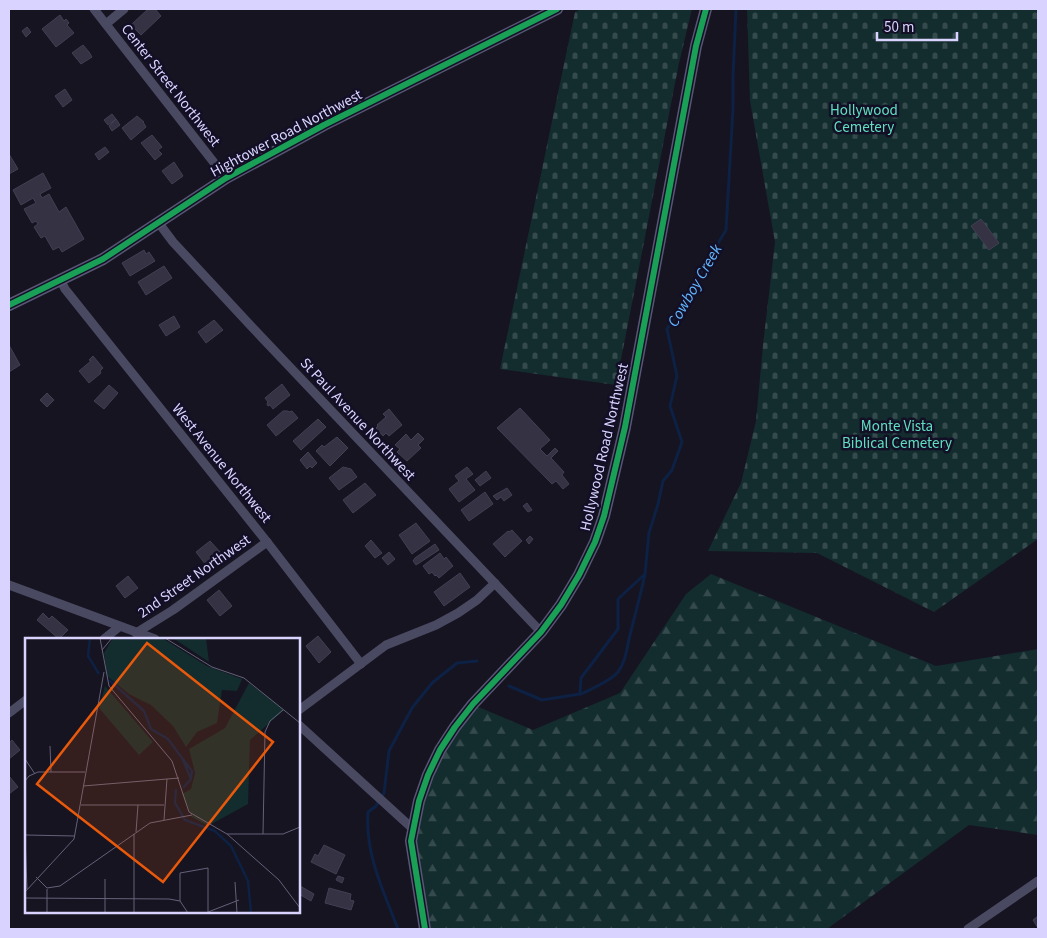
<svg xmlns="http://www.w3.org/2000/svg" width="1047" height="938" viewBox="0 0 1047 938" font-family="'Source Sans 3',sans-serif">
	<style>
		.forest { fill: url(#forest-firs) }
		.cemetery { fill: url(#cemetery-stones) }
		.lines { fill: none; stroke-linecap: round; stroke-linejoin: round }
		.stream { stroke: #0d2144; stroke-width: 3 }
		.building { fill: #343243; stroke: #433f54 }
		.street { stroke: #4a4962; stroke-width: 9 }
		.secondary { stroke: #575674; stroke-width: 12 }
		.cycleway-casing { stroke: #130f26; stroke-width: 9 }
		.cycleway { stroke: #1a9f57; stroke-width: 6 }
		.labels { text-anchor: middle; stroke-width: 5; stroke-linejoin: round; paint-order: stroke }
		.street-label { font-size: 15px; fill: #d9d4ff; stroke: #130f26 }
		.park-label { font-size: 15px; fill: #5fe0c0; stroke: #130f26 }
		.water-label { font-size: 16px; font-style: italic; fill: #62b6ff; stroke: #130f26 }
		.inset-river { fill: none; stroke: #0d2144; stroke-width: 2.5 }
		.inset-road { fill: none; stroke: #64617a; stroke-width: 1 }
		.view { fill: #e8590c; fill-opacity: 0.15; stroke: #e8590c; stroke-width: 2.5 }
		.inset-edge { fill: none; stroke: #d9d4ff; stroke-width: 2.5 }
	</style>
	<defs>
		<pattern id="forest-firs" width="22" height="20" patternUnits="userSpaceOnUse" patternTransform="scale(1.25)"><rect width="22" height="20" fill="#132c2d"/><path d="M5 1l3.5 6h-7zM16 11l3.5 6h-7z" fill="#354a4c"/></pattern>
		<pattern id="cemetery-stones" width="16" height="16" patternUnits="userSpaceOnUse" patternTransform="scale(1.25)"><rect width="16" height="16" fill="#132c2d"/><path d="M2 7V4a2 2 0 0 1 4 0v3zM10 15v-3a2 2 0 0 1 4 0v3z" fill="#354a4c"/></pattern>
	</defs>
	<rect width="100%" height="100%" fill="#161421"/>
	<!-- forest -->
	<path class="forest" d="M711,574L936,666L1038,649V835L969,825L827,929H420L408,835L433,769L476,706L533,730L620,693L686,594Z"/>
	<!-- cemetery -->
	<g class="cemetery">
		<path d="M581,9H692L679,63L616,385L500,369L575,12Z"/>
		<path d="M747,9H1038V539L934,612L817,553L708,551L741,483L756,421L763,345L775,242L750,101Z"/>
	</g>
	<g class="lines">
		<!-- stream -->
		<g class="stream">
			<path d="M509,686L542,700L580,694L581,678L618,629V599L645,574L649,533L658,504L663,481L672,470L682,442L670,406L677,376L667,329L726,230L733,109V77L736,9"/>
			<path d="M581,694C593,688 609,682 618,672C627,660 627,644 631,631C636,611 641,593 645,574"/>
			<path d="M398,929C383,890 365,854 368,812L376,806L384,793L389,751L412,708L432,683L457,663L477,661"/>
		</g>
	</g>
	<!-- building -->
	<g class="building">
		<path d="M148,9H155L161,16L141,35L131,25Z"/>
		<path d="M60,15L64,21L66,19L69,23L67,25L74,33L56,47L42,29Z"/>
		<path d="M27,27L31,32L26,37L22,31Z"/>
		<path d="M83,45L89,52L92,57L81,64L72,53Z"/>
		<path d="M65,89L72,100L63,107L55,96Z"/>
		<path d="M112,114L116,119L108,125L104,120Z"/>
		<path d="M137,116L144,122H143L146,127L131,140L122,128Z"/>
		<path d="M116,119L120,125L112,131L109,126Z"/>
		<path d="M152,135L162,147L158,150L162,154L155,160L141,143Z"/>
		<path d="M105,147L109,152L99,160L95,154Z"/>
		<path d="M9,154L18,169L9,174Z"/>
		<path d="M174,162L183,176L172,184L162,171Z"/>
		<path d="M43,173L51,188L40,194L42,198L49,194L59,212L66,207L84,239L62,252L59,247L53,250L45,236L41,238L34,227L38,224L36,221L32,223L24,209L36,203L33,198L21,205L13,190Z"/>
		<path d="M981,219L999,243L989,250L971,226Z"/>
		<path d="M144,250L146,254L149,252L155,261L130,276L122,263Z"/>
		<path d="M164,266L172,278L146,295L138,282Z"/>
		<path d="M174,316L180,327L166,336L159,325Z"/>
		<path d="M214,320L223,330L206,343L198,332Z"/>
		<path d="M9,345L20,365L9,372Z"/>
		<path d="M93,356L103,368L100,371L101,373L89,383L79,371L91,361L89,360Z"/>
		<path d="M282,384L290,395L273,409L270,405L268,406L267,404L268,402L265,398Z"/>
		<path d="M109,385L118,393L104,409L94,401Z"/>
		<path d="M47,393L54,400L47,407L40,400Z"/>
		<path d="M520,408L550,440L540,449L547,456L555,448L558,451L551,458L564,472L562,475L569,484L563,489L556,481L552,484L497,428Z"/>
		<path d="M389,409L402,425L389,436L386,433L383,436L376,428L378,426L377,425L386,417L383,414Z"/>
		<path d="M283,411H288L289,412L292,411L298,418L276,436L267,425Z"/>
		<path d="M318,419L326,427L301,450L293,441Z"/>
		<path d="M418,433L424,439L418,445L421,448L407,461L397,452L400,449L395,445L406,434L411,440Z"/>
		<path d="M337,437L348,448L330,466L316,451L322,445L324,447Z"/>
		<path d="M308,452L317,463L312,468L310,466L307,469L300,460Z"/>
		<path d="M343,467L351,469L357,477L339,490L329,478Z"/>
		<path d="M467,467L473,474L466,479L475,490L459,502L449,489L459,481L455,476Z"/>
		<path d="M486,471L491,478L480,486L475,480Z"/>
		<path d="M365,483L376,495L353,513L343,500Z"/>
		<path d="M507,488L512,495L504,501L501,497L497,500L493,496Z"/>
		<path d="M485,492L493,504L469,521L461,510Z"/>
		<path d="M527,503L532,510L528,512L523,506Z"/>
		<path d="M416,523L430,541L412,554L399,535Z"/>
		<path d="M512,530L522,541L505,557L493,544L508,531L509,532Z"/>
		<path d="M530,536L533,539L529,544L526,540Z"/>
		<path d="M371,540L382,553L375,558L365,546Z"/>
		<path d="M210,541L221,553L206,565L196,552Z"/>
		<path d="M435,544L439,550L416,565L413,561L415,558Z"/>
		<path d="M389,552L395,559L388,565L382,558Z"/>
		<path d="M440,553L444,559L446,557L453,566L439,578L436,575L435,576L432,572L429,574L423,566Z"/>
		<path d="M460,573L470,587L444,606L434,592Z"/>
		<path d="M128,576L138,588L125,598L116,586Z"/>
		<path d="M219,590L232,606L220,616L207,600Z"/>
		<path d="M43,613L49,619L52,616L68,630L59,639L37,620Z"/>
		<path d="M318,636L331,652L319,663L306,646Z"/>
		<path d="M12,740L20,750L9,759V743Z"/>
		<path d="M9,776L18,787L9,794Z"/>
		<path d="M324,845L345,855L336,874L311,862L315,854L318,856Z"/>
		<path d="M338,876L344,878L342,883L336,880Z"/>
		<path d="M300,886L314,894L311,901L299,894Z"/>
		<path d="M329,888L351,894L350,900L354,901L351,910L325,903Z"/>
		<path d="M1038,916V928L1033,920Z"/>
	</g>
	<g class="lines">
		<!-- street -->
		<g class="street">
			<path d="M94,9L226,178"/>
			<path d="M106,24L124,9"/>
			<path d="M158,222L173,242L251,326L541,632"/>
			<path d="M61,281L65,289L267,542L361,664"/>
			<path d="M9,585L155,639"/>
			<path d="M136,633L173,610L267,542"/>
			<path d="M104,639L119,627"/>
			<path d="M299,710L386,645L436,625L458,613L477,600L495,583"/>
			<path d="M9,713L26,700"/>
			<path d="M299,725L413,829"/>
			<path d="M968,929L1038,881"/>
		</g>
		<!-- secondary -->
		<g class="secondary">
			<path d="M9,305L103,259L226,178L324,125L557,9"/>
			<path d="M425,929L411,841L419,801L428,775L440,750L455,727L473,704L541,632L561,605L579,575L595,542L604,516L625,427L696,46L706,9"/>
		</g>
		<defs>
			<g id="cycleway">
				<path d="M9,305L103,259L226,178L324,125L557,9"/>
				<path d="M425,929L411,841L419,801L428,775L440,750L455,727L473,704L541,632L561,605L579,575L595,542L604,516L625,427L696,46L706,9"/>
			</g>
		</defs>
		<!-- cycleway casing -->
		<use href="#cycleway" class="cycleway-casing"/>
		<!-- cycleway -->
		<use href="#cycleway" class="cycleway"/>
	</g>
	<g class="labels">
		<!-- street labels -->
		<g class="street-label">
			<text transform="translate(171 85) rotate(52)" y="5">Center Street Northwest</text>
			<text transform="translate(286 133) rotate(-28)" y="5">Hightower Road Northwest</text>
			<text transform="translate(358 419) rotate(47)" y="5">St Paul Avenue Northwest</text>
			<text transform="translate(604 447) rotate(-77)" y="5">Hollywood Road Northwest</text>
			<text transform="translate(222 463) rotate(51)" y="5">West Avenue Northwest</text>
			<text transform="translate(194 576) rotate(-35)" y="5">2nd Street Northwest</text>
		</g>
		<!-- park labels -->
		<g class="park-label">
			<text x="864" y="115">Hollywood<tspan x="864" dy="17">Cemetery</tspan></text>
			<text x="897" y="431">Monte Vista<tspan x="897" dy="17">Biblical Cemetery</tspan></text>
		</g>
		<!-- water labels -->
		<g class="water-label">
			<text transform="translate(694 285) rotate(-60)" y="6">Cowboy Creek</text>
		</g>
	</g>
	<!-- overview -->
	<g transform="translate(25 638)">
		<rect width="275" height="275" fill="#161421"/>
		<path d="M224,45L259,72L225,102L223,166L183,188L167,179L157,156L166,151L170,135L164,111L200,90Z" fill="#132c2d"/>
		<path d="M88,0H137L182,28L217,41L212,53L197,52L192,85L172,94L161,109L148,88L126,67L104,56L82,38L79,15ZM146,0H181L184,24L151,2ZM80,48L128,104L114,117L74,70Z" fill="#132c2d"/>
		<path class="inset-river" d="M65,0L63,18L74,36M84,42L119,73L126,91L143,101L157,120L166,141L158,150M157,120L167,133L166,140M151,151L150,165L160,182L190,193L206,208L223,243L226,275"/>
		<path class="inset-road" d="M75,0L84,48L147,123L164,174L202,196L254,242L275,270M140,0L187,29L219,40L275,85M77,12L87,0M25,108L26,134M0,121L10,136M0,143L4,138L13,134H60M58,148L154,140M56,167H139M139,182L142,141M111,194L113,167M202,196H258L275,189M238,196L240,94L245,83L258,72M0,197L2,251M0,197L50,198M11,239L22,250L35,248L125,185L167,177M210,244L212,275M22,251V275M0,254L49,201L79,34M0,260L144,261L155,263L163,275M155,263V235L183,230V275M183,274L214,262M80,275V241M109,275V196"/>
		<path class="view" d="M122,5L248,104L138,244L12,146Z"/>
		<rect width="275" height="275" class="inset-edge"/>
	</g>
	<!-- border -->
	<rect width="1047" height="938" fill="none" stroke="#d9d4ff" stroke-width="20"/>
	<!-- scale -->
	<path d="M877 32v8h80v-8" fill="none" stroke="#d9d4ff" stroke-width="2.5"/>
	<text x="884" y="32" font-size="15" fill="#d9d4ff" stroke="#130f26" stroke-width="4" paint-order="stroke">50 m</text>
</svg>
